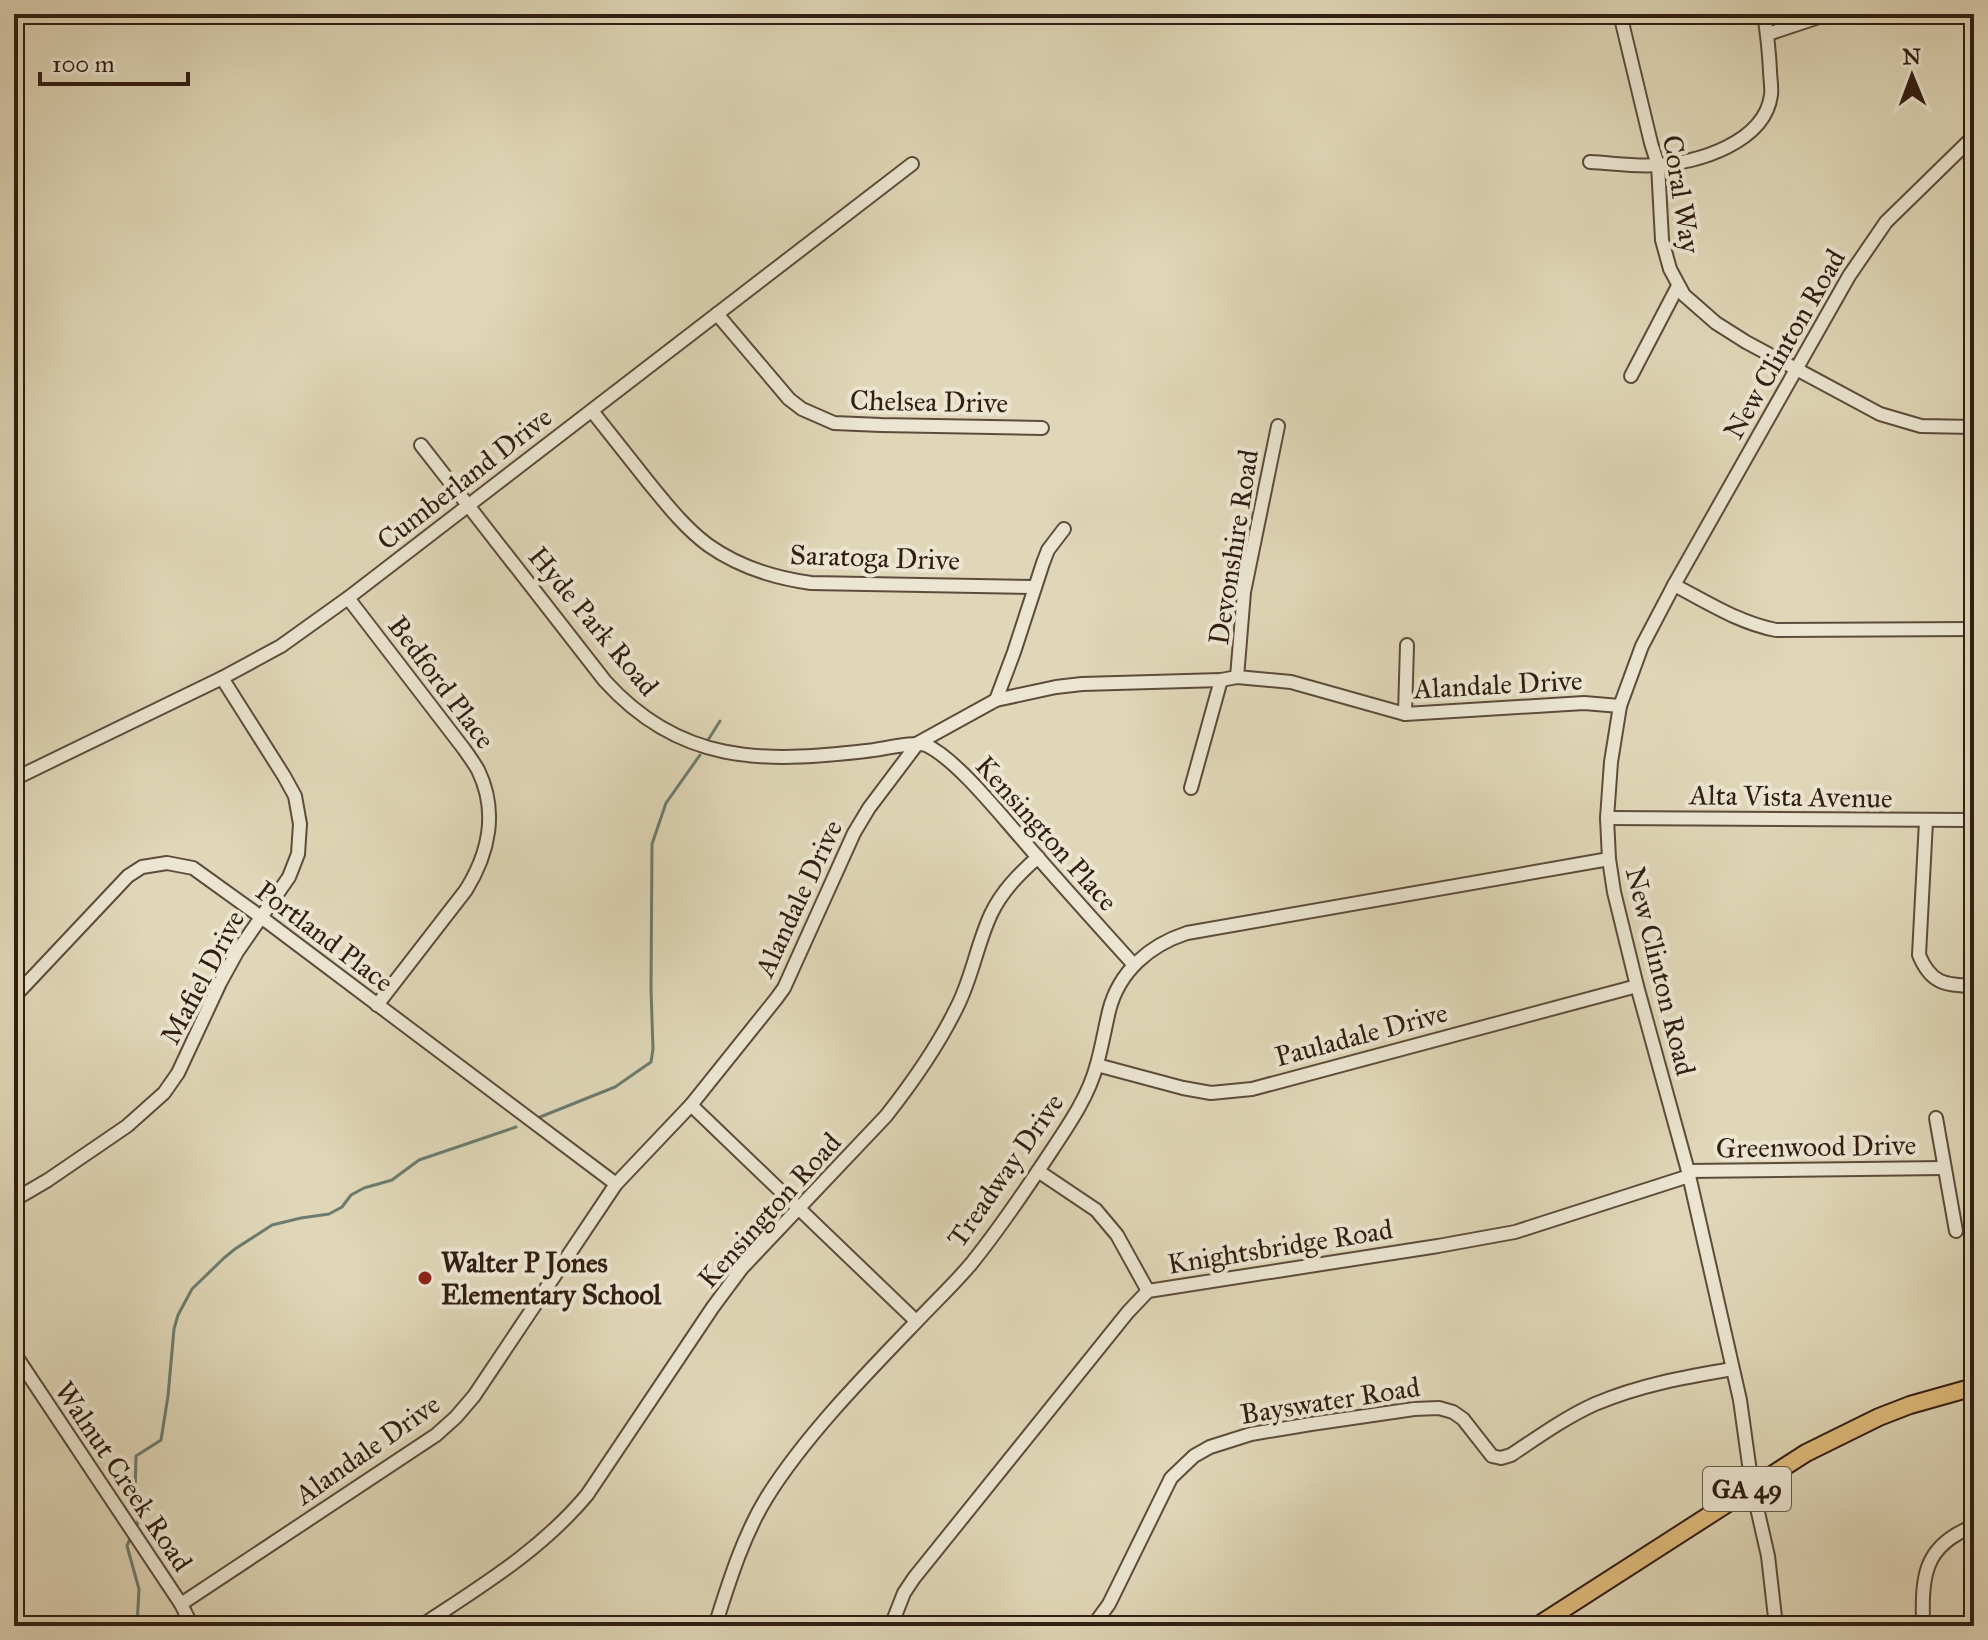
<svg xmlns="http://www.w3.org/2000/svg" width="1988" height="1640" viewBox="0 0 1988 1640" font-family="'IM FELL Great Primer',serif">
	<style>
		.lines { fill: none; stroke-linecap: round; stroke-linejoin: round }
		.stream { stroke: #6c7c6f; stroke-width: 3 }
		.minor-casing { stroke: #5d4c3b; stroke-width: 16 }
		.major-casing { stroke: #311e11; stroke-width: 20 }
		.minor { stroke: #ebe5d1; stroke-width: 12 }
		.major { stroke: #e0bc7c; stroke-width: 16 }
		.poi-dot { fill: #8f2418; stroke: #ebe5d1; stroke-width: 3 }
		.labels { text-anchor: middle; stroke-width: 8; stroke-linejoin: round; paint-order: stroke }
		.shield { fill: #ebe5d1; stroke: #695a4b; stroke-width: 2 }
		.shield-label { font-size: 26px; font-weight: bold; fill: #311e11 }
		.street-label { font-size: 28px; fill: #311e11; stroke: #ebe5d1 }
		.poi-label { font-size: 28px; font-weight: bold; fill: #311e11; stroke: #ebe5d1; text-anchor: start }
	</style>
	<rect width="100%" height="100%" fill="#e0d7b8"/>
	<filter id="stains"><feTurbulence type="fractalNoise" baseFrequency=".0025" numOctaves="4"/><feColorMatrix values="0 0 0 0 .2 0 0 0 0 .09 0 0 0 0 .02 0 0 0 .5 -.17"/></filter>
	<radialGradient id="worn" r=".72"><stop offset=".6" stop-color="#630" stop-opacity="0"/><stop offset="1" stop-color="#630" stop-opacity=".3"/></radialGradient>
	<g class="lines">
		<!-- stream -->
		<g class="stream">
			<path d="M708,740L720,721"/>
			<path d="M540,1117L615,1087L651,1062L653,1049L651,990L652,844L666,803L700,755"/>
			<path d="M137,1525L138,1521L135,1496L136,1456L161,1440L168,1396L174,1329L178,1315L192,1289L224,1258L235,1249L272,1225L301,1218L329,1214L342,1207L351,1195L364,1188L392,1180L419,1160L516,1127"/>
			<path d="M129,1541L127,1546L139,1589L137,1626"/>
		</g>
		<defs>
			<g id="minor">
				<path d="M1620,14L1651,143L1658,165L1662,240L1670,269L1684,295L1716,323L1746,342L1880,414L1921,426L1974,427"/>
				<path d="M1768,34L1828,14"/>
				<path d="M1590,162C1612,163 1636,167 1658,165C1698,163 1765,142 1771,95C1772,87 1770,78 1770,70C1769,51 1767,33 1764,14"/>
				<path d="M717,314L789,399L802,409L834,423L881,425L1042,428"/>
				<path d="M1631,376L1678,286"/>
				<path d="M592,411C611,435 630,459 649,483C667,505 685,528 708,545C739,567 774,578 811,583L1035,587"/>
				<path d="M421,445L605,681C680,764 762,763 866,751C880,750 915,741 926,745C956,759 998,812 1021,838C1058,881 1096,923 1134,965"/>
				<path d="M1674,585C1707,602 1739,623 1776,630L1974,629"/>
				<path d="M348,598L464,749C469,756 474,763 478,770C498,811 489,853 466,890L377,1005"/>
				<path d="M1237,677L1244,592L1278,426"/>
				<path d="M996,700L1014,652L1043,563L1048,550L1064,529"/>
				<path d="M1405,714L1407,645"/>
				<path d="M14,779L222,678L281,646L348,598L912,164"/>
				<path d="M1191,788L1221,680"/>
				<path d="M1607,818L1974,820"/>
				<path d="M1926,821L1919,955C1931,984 1945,985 1974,986"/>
				<path d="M14,997L128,876L142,867L167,863L193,868L261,917L616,1184"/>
				<path d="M1097,1065L1183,1088L1211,1093L1252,1089L1637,986"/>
				<path d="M691,1105L916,1321"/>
				<path d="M1936,1118L1956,1231"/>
				<path d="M1038,1171L1096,1210L1117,1235L1148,1291"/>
				<path d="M1688,1171L1944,1168"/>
				<path d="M14,1200L48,1180L127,1126L164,1093L178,1073L220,983L237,952L289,877L298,854L300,824L295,796L284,776L222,678"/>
				<path d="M14,1353L181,1604L192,1626"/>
				<path d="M181,1604L436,1435L456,1417L474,1396L616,1184L691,1105L776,999L784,988L854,833L869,808L918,743L996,700L1056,687L1082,684L1221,680L1237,677L1291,682L1405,714L1584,703L1620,706"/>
				<path d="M421,1626C481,1586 540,1551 587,1495L713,1307L742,1268L886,1116C912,1083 938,1046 957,1007C972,978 977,944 991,914C1002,891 1019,874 1038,857"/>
				<path d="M715,1626C729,1582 743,1536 767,1497C806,1435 866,1374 917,1321C935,1302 954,1284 971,1264C1000,1228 1027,1188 1052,1150C1070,1123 1089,1095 1097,1064C1102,1046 1105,1028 1109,1011C1119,971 1150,945 1187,933L1609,859"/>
				<path d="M891,1626L904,1593L914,1578L1128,1312L1148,1291L1438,1246L1515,1232L1689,1176"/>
				<path d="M1093,1626L1109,1604L1171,1478L1194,1456L1210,1447L1251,1434L1311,1424L1414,1409L1439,1408L1453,1412L1463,1419L1492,1456L1501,1458L1511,1455C1538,1437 1566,1417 1595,1404C1640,1385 1685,1377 1732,1369"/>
				<path d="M1776,1626L1768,1556L1752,1486L1740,1400L1688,1171L1637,986L1614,892L1609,859L1607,818L1611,762L1620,706L1642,646L1674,585L1849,276L1886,222L1974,136"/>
				<path d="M1923,1626C1922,1578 1922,1546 1974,1526"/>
			</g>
			<path id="major" d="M1537,1626L1806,1453L1879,1417L1910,1405L1974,1387"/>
		</defs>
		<!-- minor casing -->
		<use href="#minor" class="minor-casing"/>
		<!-- major casing -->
		<use href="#major" class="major-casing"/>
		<!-- minor -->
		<use href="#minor" class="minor"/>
		<!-- major -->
		<use href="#major" class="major"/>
	</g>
	<!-- markers -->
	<circle class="poi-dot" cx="425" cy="1278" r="8"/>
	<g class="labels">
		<!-- shield labels -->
		<rect class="shield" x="1703" y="1467" width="88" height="44" rx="6"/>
		<g class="shield-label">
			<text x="1747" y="1498">GA 49</text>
		</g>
		<!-- street labels -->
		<g class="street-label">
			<text transform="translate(1682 194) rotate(81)" y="10">Coral Way</text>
			<text transform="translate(1784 344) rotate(-60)" y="10">New Clinton Road</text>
			<text transform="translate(929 401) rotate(1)" y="10">Chelsea Drive</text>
			<text transform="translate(464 478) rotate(-38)" y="10">Cumberland Drive</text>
			<text transform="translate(1233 547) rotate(-81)" y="10">Devonshire Road</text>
			<text transform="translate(875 557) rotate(2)" y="10">Saratoga Drive</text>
			<text transform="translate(594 621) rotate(50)" y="10">Hyde Park Road</text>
			<text transform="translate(442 682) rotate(53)" y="10">Bedford Place</text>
			<text transform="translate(1498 684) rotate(-3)" y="10">Alandale Drive</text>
			<text transform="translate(1791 796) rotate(1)" y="10">Alta Vista Avenue</text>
			<text transform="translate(1047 833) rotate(48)" y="10">Kensington Place</text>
			<text transform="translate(798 898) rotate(-65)" y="10">Alandale Drive</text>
			<text transform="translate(325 936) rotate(37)" y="10">Portland Place</text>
			<text transform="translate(1661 971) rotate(76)" y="10">New Clinton Road</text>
			<text transform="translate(202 977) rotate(-62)" y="10">Mafiel Drive</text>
			<text transform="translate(1361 1034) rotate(-15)" y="10">Pauladale Drive</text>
			<text transform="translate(1816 1146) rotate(-1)" y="10">Greenwood Drive</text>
			<text transform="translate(1005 1170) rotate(-55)" y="10">Treadway Drive</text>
			<text transform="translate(769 1210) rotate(-48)" y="10">Kensington Road</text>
			<text transform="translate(1280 1246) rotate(-9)" y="10">Knightsbridge Road</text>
			<text transform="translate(1330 1400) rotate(-9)" y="10">Bayswater Road</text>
			<text transform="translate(367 1449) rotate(-35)" y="10">Alandale Drive</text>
			<text transform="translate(124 1476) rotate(56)" y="10">Walnut Creek Road</text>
		</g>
		<!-- poi labels -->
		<g class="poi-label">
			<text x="441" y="1272">Walter P Jones<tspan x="441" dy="32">Elementary School</tspan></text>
		</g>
	</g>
	<!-- margin -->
	<rect width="1988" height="1640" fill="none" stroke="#e0d7b8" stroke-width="48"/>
	<rect x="16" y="16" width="1956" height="1608" fill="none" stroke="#311e11" stroke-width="4"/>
	<rect x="24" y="24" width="1940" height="1592" fill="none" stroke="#311e11" stroke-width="2"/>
	<!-- north arrow -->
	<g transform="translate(1912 76) rotate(359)" stroke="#ebe5d1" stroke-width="6" paint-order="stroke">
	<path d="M0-6L14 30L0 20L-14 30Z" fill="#311e11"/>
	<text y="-12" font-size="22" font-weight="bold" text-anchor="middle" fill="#311e11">N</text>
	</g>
	<!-- scale -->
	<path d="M40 72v12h148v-12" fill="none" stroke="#311e11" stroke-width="4"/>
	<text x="52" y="72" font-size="24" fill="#311e11" stroke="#ebe5d1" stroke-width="6" paint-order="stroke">100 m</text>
	<rect width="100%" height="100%" filter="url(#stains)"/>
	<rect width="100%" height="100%" fill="url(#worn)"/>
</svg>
